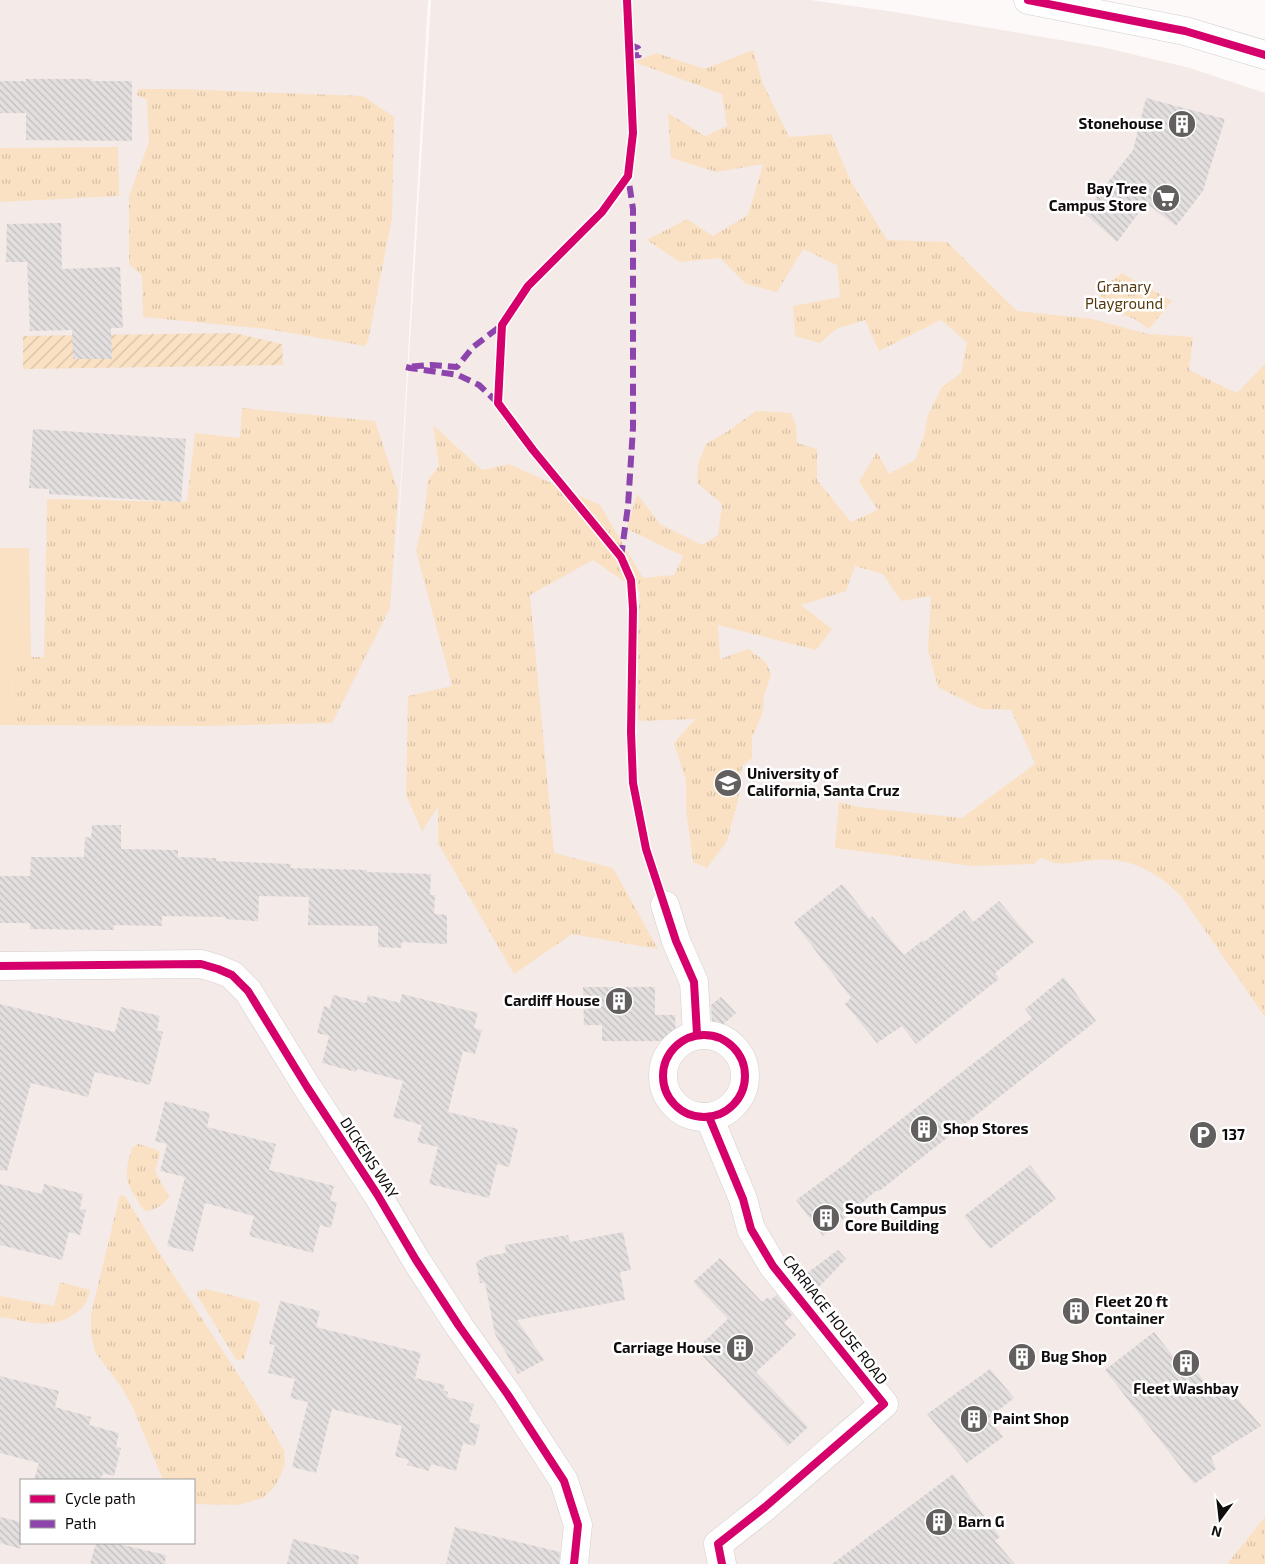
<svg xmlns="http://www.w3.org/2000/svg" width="1265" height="1564" viewBox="0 0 1265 1564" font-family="'Exo 2',sans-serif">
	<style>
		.built { fill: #f4eae8; fill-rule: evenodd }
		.grass { fill: url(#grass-tufts) }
		.garden { fill: url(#garden-furrows) }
		.pitch { fill: #fae1c3 }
		.building { fill: url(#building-back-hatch) }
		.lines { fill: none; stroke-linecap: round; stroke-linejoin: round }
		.street-casing { stroke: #d2cfce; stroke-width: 29 }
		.secondary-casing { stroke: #d2cfce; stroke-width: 29 }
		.street { stroke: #fffefe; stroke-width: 28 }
		.secondary { stroke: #fffefe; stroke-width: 28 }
		.quiet { stroke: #8e44ad; stroke-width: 6; stroke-dasharray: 12 6; stroke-linecap: butt }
		.cycleway-casing { stroke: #fff; stroke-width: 11 }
		.cycleway { stroke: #d6006c; stroke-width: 8 }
		.labels { text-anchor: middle; stroke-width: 5; stroke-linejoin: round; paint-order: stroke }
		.poi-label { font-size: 15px; font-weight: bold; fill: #100c0c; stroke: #fff; text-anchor: start }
		.park-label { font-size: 15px; fill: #53370d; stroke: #fff }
		.street-label { font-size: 15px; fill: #100c0c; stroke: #fff }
	</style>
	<defs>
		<pattern id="grass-tufts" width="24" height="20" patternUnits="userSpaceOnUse" patternTransform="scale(1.25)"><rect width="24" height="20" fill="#fae1c3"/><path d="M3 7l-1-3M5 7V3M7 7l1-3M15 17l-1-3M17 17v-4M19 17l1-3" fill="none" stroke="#d5c0a6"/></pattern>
		<pattern id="garden-furrows" width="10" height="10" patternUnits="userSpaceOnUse" patternTransform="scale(1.25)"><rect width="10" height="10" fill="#fae1c3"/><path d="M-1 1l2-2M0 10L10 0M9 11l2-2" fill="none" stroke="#d5c0a6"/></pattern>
		<pattern id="building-back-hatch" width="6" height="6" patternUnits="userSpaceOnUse" patternTransform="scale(1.25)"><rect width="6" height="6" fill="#e3dfdf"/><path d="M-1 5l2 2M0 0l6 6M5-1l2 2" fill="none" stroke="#c2bebe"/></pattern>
	</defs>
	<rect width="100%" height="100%" fill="#fdf9f8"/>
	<!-- built -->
	<path class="built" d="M0,0H428L392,636L431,0H810L888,11L1102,47L1190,68L1265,93V1564H0ZM21,1480H194V1543H21Z"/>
	<!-- grass -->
	<g class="grass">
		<path d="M753,50L763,84L789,137L831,134L850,180L887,240L947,242L1017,311L1092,319L1148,334L1193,337L1189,370L1237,393L1265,364V1017L1181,896C1156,871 1129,857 1094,860C1081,861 1067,865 1055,863C1049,862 1046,858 1040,858L1034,864L972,866L835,848L839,802L859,807L962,818L1035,764L1011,710L981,709L938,687L928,650L931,596L901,601L883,574L855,566L846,591L801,605L832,629L816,650L718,625L720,659L748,649L765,661L771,674L764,696L763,712L752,737V758L742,766L738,801L727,841L707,868L693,862L686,810V780L674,743L695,719L638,721L636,643L640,592L593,560L530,595L554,853L613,868L658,949L572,934L514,974L438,843V807L422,831L406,795L408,696L452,686L416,551L425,511L428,480L439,466L433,425L482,470L509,464L600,505L643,578L674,575L683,556L627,529L637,494L660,524L702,545L718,535L722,504L697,483L698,464L706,444L728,431L756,411L791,413L796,425L797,443L817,449V480L851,522L878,510L859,482L877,452L889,474L915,460L924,436L928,415L942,387L961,373L967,342L941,320L879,351L865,320L836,329L820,343L795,336L793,306L840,297L837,265L803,249L777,292L746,284L720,258L680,262L647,240L687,219L713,236L748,215L763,164L717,172L671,158L668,113L705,136L727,126L722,94L634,62L656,53L705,69Z"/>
		<path d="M138,89H178L363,96L394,117L392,218L368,341L365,346L267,329L143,317L142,275L129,264V196L149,142L147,100L137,95Z"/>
		<path d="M118,147L119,196L0,202V148Z"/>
		<path d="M1122,273L1172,301L1149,329L1133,318L1096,307L1106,285Z"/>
		<path d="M242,408L375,421L398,491L390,608L332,723L205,726L11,725L12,657H44L47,499L187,502L195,433L240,438Z"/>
		<path d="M138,1144L155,1149L160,1152L155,1171L169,1197C165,1203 154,1211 146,1211C141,1208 139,1203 136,1198C123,1178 126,1170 132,1148Z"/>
		<path d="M120,1195L125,1196L160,1254L254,1399L284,1450L285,1464L280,1477L274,1487L263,1498L238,1505L194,1504V1480H163L134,1410L121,1386L95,1352L91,1333V1314Z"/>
		<path d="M60,1282L90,1290C87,1302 84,1308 73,1315C50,1331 25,1320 0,1317V1296L54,1306Z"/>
		<path d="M206,1289L258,1302L260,1305L244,1359L237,1360L235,1358L197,1295L198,1291Z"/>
		<path d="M1265,1517V1564H1227Z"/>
	</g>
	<!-- garden -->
	<path class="garden" d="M234,333L282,344L283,365L23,369V336Z"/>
	<!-- pitch -->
	<path class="pitch" d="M0,548H29L31,657L12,658L11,725H0Z"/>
	<!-- building -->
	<g class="building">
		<path d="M26,79H92V81H132V141L26,140V113H0V81H26Z"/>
		<path d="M1146,98L1225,119L1203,191L1176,226L1146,203L1117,242L1084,213L1133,150Z"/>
		<path d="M61,223L62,269L120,267L123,328H111L112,359H73L72,330L30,331L27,262H6L7,224Z"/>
		<path d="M33,429L186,439L181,502L49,494V489L29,488Z"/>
		<path d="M92,825H121V849L178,850V857L216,858V861L291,864L290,868L367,870V872L431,874L430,895H435L434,914L447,915V944L402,942L401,948L378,947V926L308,925L309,897L259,896L258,921L225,919L226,917L162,916V926L114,925V930L30,929V923H0V876H30L31,857H84L85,837L91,838Z"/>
		<path d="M842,884L870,919L872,916L904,955L923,940L924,942L964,910L973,922L999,901L1034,942L995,973L999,979L916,1044L902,1026L877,1043L845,1004L851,998L794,922Z"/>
		<path d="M1064,977L1096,1021L878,1192L877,1190L823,1236L796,1200L852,1159L851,1158L1032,1018L1025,1009Z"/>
		<path d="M583,987H655V1015H675L676,1041H602V1025H584Z"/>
		<path d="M402,994L478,1013L474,1028L482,1030L475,1054L463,1051L448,1112L518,1129L509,1167L497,1164L489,1198L429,1184L438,1147L417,1142L422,1125L393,1117L403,1081L357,1069L356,1072L322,1063L329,1036L317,1033L324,1006L330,1008L333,995L366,1003L368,995L400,1003Z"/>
		<path d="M721,997L736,1013L719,1028L712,1020L711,1005Z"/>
		<path d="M0,1004L115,1032L121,1007L160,1016L157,1030L163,1032L150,1085L95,1072L88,1097L31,1083L7,1171L0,1170Z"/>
		<path d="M165,1101L210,1113L207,1127L276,1144L269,1170L334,1186L330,1201L337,1202L331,1228L320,1225L313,1253L249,1236L254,1216L205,1203L193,1252L167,1246L185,1177L160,1171L167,1144L155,1141Z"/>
		<path d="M1030,1165L1056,1199L990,1249L964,1216Z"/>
		<path d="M0,1184L42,1194L44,1184L83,1194L80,1209L86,1210L80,1235L69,1232L62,1260L0,1245Z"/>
		<path d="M623,1232L631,1270L620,1272L625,1300L517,1320L544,1360L518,1374L495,1334L485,1283H480L476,1262L487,1256L506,1253L505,1245L568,1235L570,1242Z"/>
		<path d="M838,1250L846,1259L814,1292L802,1277Z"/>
		<path d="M720,1258L762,1302L768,1297L770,1300L777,1295L792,1315L784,1323L796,1335L756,1372L808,1427L788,1446L696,1349L728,1319L693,1282Z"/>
		<path d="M280,1301L320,1311L316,1327L421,1353L415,1378L445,1385L443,1390L448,1392L447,1397L474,1404L469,1422L480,1425L475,1446L463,1443L456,1471L431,1464L429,1471L407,1465L409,1460L395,1456L402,1426L332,1409L316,1473L292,1467L308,1402L290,1398L295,1379L268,1373L275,1345L269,1344Z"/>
		<path d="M1154,1332L1176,1360L1185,1354L1211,1391L1223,1382L1261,1426L1211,1457L1216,1469L1194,1484L1105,1370Z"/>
		<path d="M990,1369L1014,1398L989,1418L1003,1437L967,1463L927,1414Z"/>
		<path d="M0,1376L59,1391L55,1407L91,1417L89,1425L119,1433L116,1447L121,1448L114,1476L103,1473L101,1480H34L39,1463L0,1453Z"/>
		<path d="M953,1474L1000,1537L995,1541L1015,1564H832Z"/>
		<path d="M0,1517L21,1522V1549L0,1543Z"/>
		<path d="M455,1527L560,1552L559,1564H446Z"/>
		<path d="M293,1539L359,1556L358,1564H287Z"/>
		<path d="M96,1543H114L166,1555L165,1564H90Z"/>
	</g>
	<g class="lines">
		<defs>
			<g id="street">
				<path d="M665,905L676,941L694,982L697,1034"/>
				<path d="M0,966L201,964L218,969L232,975L248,991L307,1087L377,1194L416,1260L459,1326L508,1395L564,1481L578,1525L574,1564"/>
				<circle cx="704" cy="1076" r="41"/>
				<path d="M709,1117L743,1199L751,1229L773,1266L884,1404L765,1507L718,1544L722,1564"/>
			</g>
			<path id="secondary" d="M1028,0L1185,31L1265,55"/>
		</defs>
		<!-- street casing -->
		<use href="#street" class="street-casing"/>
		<!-- secondary casing -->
		<use href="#secondary" class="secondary-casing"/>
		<!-- street -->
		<use href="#street" class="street"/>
		<!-- secondary -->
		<use href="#secondary" class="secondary"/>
		<!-- quiet -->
		<g class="quiet">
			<path d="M628,44L638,48L640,52L639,55L629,56"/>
			<path d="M498,403L479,385L458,375L410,368L406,367L431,365L457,367L473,347L502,325"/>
			<path d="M621,557L628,506L633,428V209L628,176"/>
		</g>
		<defs>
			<g id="cycleway">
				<path d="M627,0L633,133L628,176L602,212L528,286L502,325L498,403L533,450L621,557L631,580L633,609L631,732L633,783L646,849L676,941L694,982L697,1034"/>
				<path d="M1028,0L1185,31L1265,55"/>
				<path d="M0,966L201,964L218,969L232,975L248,991L307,1087L377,1194L416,1260L459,1326L508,1395L564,1481L578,1525L574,1564"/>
				<circle cx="704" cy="1076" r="41"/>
				<path d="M709,1117L743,1199L751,1229L773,1266L884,1404L765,1507L718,1544L722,1564"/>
			</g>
		</defs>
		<!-- cycleway casing -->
		<use href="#cycleway" class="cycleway-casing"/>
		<!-- cycleway -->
		<use href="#cycleway" class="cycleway"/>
	</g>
	<!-- icons -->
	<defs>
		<symbol id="building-disc" viewBox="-11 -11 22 22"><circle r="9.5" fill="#635f5f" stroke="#fff"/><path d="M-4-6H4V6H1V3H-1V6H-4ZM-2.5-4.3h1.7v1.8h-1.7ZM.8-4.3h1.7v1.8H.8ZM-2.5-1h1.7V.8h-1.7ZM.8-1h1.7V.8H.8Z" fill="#fff"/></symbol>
		<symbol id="supermarket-disc" viewBox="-11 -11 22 22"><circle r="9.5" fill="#635f5f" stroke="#fff"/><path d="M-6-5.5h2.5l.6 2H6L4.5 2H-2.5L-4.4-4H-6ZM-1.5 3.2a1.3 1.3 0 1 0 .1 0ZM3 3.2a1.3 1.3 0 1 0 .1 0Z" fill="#fff"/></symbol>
		<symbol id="university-disc" viewBox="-11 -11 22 22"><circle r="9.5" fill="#635f5f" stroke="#fff"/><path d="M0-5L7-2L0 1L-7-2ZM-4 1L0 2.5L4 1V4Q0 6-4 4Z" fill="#fff"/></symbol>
		<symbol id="parking-disc" viewBox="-11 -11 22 22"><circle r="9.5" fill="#635f5f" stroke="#fff"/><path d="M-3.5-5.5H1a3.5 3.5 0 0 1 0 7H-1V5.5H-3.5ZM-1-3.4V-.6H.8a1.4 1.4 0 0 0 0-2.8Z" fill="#fff"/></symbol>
	</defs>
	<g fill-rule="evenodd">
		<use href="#building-disc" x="1166" y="108" width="32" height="32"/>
		<use href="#supermarket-disc" x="1150" y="182" width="32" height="32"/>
		<use href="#university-disc" x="712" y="767" width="32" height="32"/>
		<use href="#building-disc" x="603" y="985" width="32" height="32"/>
		<use href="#building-disc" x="908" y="1113" width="32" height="32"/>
		<use href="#parking-disc" x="1187" y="1119" width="32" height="32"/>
		<use href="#building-disc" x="810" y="1202" width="32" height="32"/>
		<use href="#building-disc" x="1060" y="1295" width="32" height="32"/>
		<use href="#building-disc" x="724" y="1332" width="32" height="32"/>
		<use href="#building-disc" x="1006" y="1341" width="32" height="32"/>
		<use href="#building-disc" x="1170" y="1347" width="32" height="32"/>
		<use href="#building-disc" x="958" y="1403" width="32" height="32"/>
		<use href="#building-disc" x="923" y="1506" width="32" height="32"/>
	</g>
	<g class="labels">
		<!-- poi labels -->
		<g class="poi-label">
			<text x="1163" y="129" text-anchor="end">Stonehouse</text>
			<text x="1147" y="194" text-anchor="end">Bay Tree<tspan x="1147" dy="17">Campus Store</tspan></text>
			<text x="747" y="779">University of<tspan x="747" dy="17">California, Santa Cruz</tspan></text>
			<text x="600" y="1006" text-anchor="end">Cardiff House</text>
			<text x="943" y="1134">Shop Stores</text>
			<text x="1222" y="1140">137</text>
			<text x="845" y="1214">South Campus<tspan x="845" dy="17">Core Building</tspan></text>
			<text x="1095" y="1307">Fleet 20 ft<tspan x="1095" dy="17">Container</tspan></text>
			<text x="721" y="1353" text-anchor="end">Carriage House</text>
			<text x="1041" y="1362">Bug Shop</text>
			<text x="1186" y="1394" text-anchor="middle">Fleet Washbay</text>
			<text x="993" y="1424">Paint Shop</text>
			<text x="958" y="1527">Barn G</text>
		</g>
		<!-- park labels -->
		<g class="park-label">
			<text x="1124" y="292">Granary<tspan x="1124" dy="17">Playground</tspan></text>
		</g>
		<!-- street labels -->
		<g class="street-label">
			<text transform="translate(369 1158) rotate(57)" y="5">DICKENS WAY</text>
			<text transform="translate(835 1320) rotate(52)" y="5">CARRIAGE HOUSE ROAD</text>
		</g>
	</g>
	<!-- legend -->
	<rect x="20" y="1479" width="175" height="65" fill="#ffffff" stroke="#9f9e9e"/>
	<rect x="30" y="1495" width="25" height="8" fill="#d6006c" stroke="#9f9e9e"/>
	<text x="65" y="1504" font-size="15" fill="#100c0c">Cycle path</text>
	<rect x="30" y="1520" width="25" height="8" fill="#8e44ad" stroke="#9f9e9e"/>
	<text x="65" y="1529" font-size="15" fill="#100c0c">Path</text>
	<!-- north arrow -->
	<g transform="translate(1220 1519) rotate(195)" stroke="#ffffff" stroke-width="4" paint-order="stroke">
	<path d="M0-4L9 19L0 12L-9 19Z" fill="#100c0c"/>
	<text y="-8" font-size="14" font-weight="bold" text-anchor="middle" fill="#100c0c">N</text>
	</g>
</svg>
